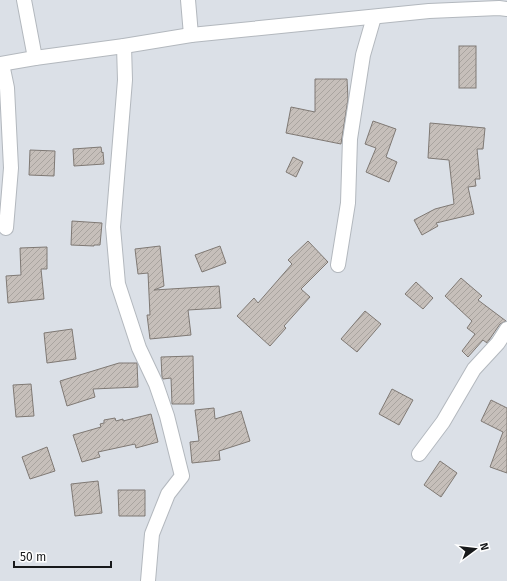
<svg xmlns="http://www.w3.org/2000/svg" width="507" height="581" viewBox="0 0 507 581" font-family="'Fira Sans',sans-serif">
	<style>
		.building { fill: url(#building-hatch); stroke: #7f7974 }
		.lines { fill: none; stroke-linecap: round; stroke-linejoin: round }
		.street-casing { stroke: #b3b8be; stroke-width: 16 }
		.street { stroke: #fff; stroke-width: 14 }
	</style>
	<defs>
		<pattern id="building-hatch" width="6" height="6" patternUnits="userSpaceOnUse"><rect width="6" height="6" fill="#c6bfba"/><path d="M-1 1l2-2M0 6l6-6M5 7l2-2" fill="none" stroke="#a9a49f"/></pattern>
	</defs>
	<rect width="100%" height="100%" fill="#dbe0e7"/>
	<!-- building -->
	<g class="building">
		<rect x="459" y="46" width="17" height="42"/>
		<path d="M315,79H347L348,99L341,144L286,133L291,107L315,112Z"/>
		<path d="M373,121L396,129L386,157L397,162L389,182L366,172L376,148L365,144Z"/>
		<path d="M430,123L485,128L483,149H477L480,179H475L476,186L468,187L474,214L436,223L438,226L422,235L414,220L435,209L454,204L449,160L428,158Z"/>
		<path d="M101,147L102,153L103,152L104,164L74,166L73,149Z"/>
		<path d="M30,150L55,151L54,176L29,175Z"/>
		<path d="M293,157L303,162L296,177L286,172Z"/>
		<path d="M72,221L102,223L100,245H94V246L71,245Z"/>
		<path d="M308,241L328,262L301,289L310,297L284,326L286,328L270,346L237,316L254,298L258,303L292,264L288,260Z"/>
		<path d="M160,246L164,286L154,290L219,286L221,308L188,310L191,335L150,339L147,315H150L148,273L138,274L135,249Z"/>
		<path d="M220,246L226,263L202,272L195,255Z"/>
		<path d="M47,247V269H41L44,299L8,303L6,276L21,275L20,248Z"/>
		<path d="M461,278L482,296L478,300L506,321L500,324L487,343L483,340L468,357L462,351L475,334L467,328L472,321L445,296Z"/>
		<path d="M416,282L433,298L423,309L405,294Z"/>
		<path d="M365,311L381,324L357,352L341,339Z"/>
		<path d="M72,329L76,359L47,363L44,333Z"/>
		<path d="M193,356L194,404H172L171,378L163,379L162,377L161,357Z"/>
		<path d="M119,363H137L138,387L93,389L95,397L67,406L60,381Z"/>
		<path d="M31,384L34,416L16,417L13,385Z"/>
		<path d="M392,389L413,400L399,425L379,414Z"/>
		<path d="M491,400L507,408V473L490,467L503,432L481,421Z"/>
		<path d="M214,408L215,419L241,411L250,441L219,451L220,460L192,463L190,442L199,441L195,410Z"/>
		<path d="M151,414L158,442L136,448L135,444L98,452L100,457L82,462L73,435L101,427L100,424L104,423V420L115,418L116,421L123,419V421Z"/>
		<path d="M47,447L55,471L30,479L22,457Z"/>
		<path d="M440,461L457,473L441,497L424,485Z"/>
		<path d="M98,481L102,513L75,516L71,484Z"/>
		<path d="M118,490H145V516H119Z"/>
	</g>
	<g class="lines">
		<defs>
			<g id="street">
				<path d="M24,0L35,58"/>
				<path d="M188,0L191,35"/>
				<path d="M124,46L125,80L113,227L118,284L139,348L156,384L167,416L182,476L168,494L152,534L148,581"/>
				<path d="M0,64L35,58L124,46L191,35L429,11L499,8L507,9"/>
				<path d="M2,64L7,88L11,168L6,228"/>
				<path d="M338,265L348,203L350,139L363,55L374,17"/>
				<path d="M419,454L443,422L474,369L498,343L507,329"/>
			</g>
		</defs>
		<!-- street casing -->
		<use href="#street" class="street-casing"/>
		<!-- street -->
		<use href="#street" class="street"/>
	</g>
	<!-- north arrow -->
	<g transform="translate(475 549) rotate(75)" stroke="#ffffff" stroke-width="3" paint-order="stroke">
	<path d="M0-3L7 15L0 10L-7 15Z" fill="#17191b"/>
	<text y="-6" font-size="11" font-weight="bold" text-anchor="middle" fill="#17191b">N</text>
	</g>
	<!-- scale -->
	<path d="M14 561v6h97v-6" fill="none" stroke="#17191b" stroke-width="2"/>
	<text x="20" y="561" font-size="12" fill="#17191b" stroke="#ffffff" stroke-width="3" paint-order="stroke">50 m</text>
</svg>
